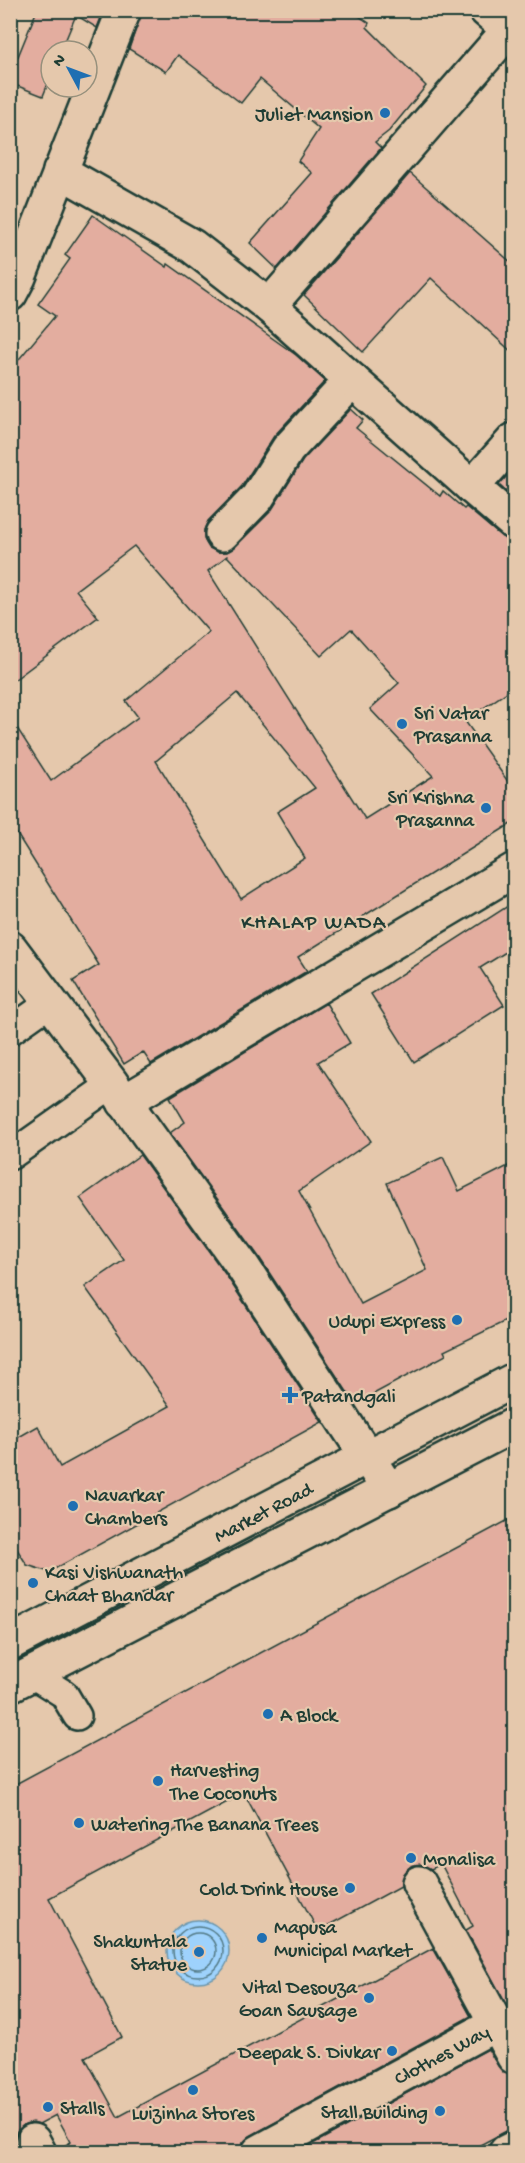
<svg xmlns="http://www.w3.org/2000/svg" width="525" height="2163" viewBox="0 0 525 2163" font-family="'Gochi Hand',sans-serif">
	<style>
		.water { fill: #9ed2fc; stroke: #6b96ac; stroke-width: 1.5 }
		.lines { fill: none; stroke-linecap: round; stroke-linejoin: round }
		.shore { stroke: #527984; stroke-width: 1.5 }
		.building { fill: #e3ad9f; stroke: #1f3d34; stroke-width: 1.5; fill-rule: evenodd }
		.service-casing { stroke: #1f3d34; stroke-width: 32 }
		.pedestrian-casing { stroke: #1f3d34; stroke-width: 38 }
		.minor-casing { stroke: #1f3d34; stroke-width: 38 }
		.tertiary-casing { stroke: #1f3d34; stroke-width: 38 }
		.secondary-casing { stroke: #1f3d34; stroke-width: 38 }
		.service { stroke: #e5c8ac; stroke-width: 27 }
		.pedestrian { stroke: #e5c8ac; stroke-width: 33 }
		.minor { stroke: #e5c8ac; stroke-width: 33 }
		.tertiary { stroke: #e5c8ac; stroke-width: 33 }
		.secondary { stroke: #e5c8ac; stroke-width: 33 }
		.poi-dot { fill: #1f6fb2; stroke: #e5c8ac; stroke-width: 2 }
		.labels { text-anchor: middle; stroke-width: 4.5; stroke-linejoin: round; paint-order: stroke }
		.poi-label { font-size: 20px; fill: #1f3d34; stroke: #e5c8ac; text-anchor: start }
		.street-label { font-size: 20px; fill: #1f3d34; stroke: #e5c8ac }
		.neighbourhood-label { font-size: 21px; letter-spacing: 1.5px; fill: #1f3d34; stroke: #e5c8ac }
	</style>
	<rect width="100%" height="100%" fill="#e5c8ac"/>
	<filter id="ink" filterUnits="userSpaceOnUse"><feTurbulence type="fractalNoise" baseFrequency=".0167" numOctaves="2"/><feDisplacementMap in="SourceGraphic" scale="12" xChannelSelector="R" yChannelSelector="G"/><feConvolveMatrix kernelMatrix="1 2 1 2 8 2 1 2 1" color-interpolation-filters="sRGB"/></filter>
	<g filter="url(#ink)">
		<!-- water -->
		<circle class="water" cx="198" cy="1951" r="31"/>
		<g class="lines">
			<!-- shore -->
			<g class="shore">
				<circle cx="198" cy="1951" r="25"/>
				<circle cx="198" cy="1951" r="18"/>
			</g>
		</g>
		<!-- building -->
		<g class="building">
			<path d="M37,10H104L97,28L76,15L61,51H51V76L43,96L10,83V76Z"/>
			<path d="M142,10H350L369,23L367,27L426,86L389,131L375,142L381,148L277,269L250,243L312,173L298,161L319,129L260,79L241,103L178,55L166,72L129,49Z"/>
			<path d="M410,173L514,265V354L431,278L363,352L304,295Z"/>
			<path d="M93,215L167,267L168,264L296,355L325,381L274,436L242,486L208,521L204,530V539L209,548L218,552H227L235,547L271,511L303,460L351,409L363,420L356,428L440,496L443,491L464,509L466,507L502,537L514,541V687L465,721L514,790V822L298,957L307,971L151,1064L143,1052L124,1064L73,981L99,965L10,823V717L51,781L138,717L126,701L209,632L134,546L76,590L98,617L10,683V370L55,316L38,304L70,259L65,255ZM227,556L321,656L351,629L399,683L370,709L433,776L365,819L208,571ZM237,693L315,788L277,812L305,858L241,899L156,761Z"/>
			<path d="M514,468V499L499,485Z"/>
			<path d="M514,902V947L480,968L504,1005L414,1062L371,994Z"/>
			<path d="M326,1003L350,1043L318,1062L371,1141L299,1191L361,1304L427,1270L387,1183L443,1157L459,1191L514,1163V1317L444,1351L446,1355L355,1404L259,1257L170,1133L185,1122L170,1097Z"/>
			<path d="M140,1155L228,1278L322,1422L49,1572L27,1565L10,1538V1442L38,1426L60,1467L170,1406L85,1287L124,1260L80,1198Z"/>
			<path d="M514,1517V2019L466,1930L473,1926L441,1864L431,1869L420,1864L411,1866L403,1874L401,1886L318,1931L244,1793L49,1898L122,2037L85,2057L118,2117L433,1948L471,2016L250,2136L243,2143L240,2152H58L57,2150L71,2142L56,2115L39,2124L33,2122L25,2124L17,2131L15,2136L10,2139V1787Z"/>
			<path d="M488,2049L498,2066L504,2073L514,2076V2127L467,2152H298Z"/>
		</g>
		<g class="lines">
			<defs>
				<g id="service">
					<path d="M10,1031L51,1002"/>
					<path d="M10,1156L112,1084"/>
					<path d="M32,1674L64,1694L77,1716"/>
				</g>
				<g id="pedestrian">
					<path d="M419,1883L514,2057"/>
					<path d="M33,2141L39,2152"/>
					<path id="s1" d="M259,2152L496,2024"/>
					<path d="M506,2152L514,2148"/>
				</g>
				<g id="minor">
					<path d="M486,10L514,34"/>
					<path d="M269,306L514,24"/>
					<path d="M472,487L514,440"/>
					<path d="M222,534L257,498L288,449L352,380"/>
					<path d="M124,1102L514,870"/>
				</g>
				<g id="tertiary">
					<path d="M60,171L192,246L269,306L472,487L514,523"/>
					<path d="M10,294L19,277L124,10"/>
					<path d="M10,948L112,1084L243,1267L389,1490"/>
				</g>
				<g id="secondary">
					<path id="s2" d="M10,1643L514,1380"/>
					<path d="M10,1685L514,1425"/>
				</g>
			</defs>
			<!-- service casing -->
			<use href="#service" class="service-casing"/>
			<!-- pedestrian casing -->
			<use href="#pedestrian" class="pedestrian-casing"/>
			<!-- minor casing -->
			<use href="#minor" class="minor-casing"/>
			<!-- tertiary casing -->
			<use href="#tertiary" class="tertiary-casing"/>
			<!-- secondary casing -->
			<use href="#secondary" class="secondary-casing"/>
			<!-- service -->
			<use href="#service" class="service"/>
			<!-- pedestrian -->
			<use href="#pedestrian" class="pedestrian"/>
			<!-- minor -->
			<use href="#minor" class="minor"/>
			<!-- tertiary -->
			<use href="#tertiary" class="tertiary"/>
			<!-- secondary -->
			<use href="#secondary" class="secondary"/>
		</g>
	</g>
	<!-- markers -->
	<g class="poi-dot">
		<circle cx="385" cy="113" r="6"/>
		<circle cx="402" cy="724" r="6"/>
		<circle cx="486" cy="808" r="6"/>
		<circle cx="457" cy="1320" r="6"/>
		<path d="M287 1386h6v6h6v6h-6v6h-6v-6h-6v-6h6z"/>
		<circle cx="73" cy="1506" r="6"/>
		<circle cx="33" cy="1583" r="6"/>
		<circle cx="268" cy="1714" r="6"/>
		<circle cx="158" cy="1781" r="6"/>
		<circle cx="79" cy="1823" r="6"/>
		<circle cx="411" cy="1858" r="6"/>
		<circle cx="350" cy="1888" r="6"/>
		<circle cx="262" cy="1938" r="6"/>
		<circle cx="199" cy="1952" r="6"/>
		<circle cx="369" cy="1998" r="6"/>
		<circle cx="392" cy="2051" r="6"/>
		<circle cx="193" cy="2090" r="6"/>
		<circle cx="48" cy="2107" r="6"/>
		<circle cx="440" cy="2111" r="6"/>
	</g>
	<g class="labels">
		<!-- poi labels -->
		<g class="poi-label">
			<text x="373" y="120" text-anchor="end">Juliet Mansion</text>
			<text x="414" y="719">Sri Vatar<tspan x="414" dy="23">Prasanna</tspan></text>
			<text x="474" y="803" text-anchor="end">Sri Krishna<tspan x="474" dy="23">Prasanna</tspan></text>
			<text x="445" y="1327" text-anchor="end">Udupi Express</text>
			<text x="302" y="1402">Patandgali</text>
			<text x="85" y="1501">Navarkar<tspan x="85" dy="23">Chambers</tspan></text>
			<text x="45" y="1578">Kasi Vishwanath<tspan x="45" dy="23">Chaat Bhandar</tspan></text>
			<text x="280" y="1721">A Block</text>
			<text x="170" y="1776">Harvesting<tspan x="170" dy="23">The Coconuts</tspan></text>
			<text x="91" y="1830">Watering The Banana Trees</text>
			<text x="423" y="1865">Monalisa</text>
			<text x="338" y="1895" text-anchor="end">Cold Drink House</text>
			<text x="274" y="1933">Mapusa<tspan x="274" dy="23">Municipal Market</tspan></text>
			<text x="187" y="1947" text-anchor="end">Shakuntala<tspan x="187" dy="23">Statue</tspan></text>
			<text x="357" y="1993" text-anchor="end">Vital Desouza<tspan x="357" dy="23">Goan Sausage</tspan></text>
			<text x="380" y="2058" text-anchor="end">Deepak S. Divkar</text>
			<text x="60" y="2114">Stalls</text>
			<text x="428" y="2118" text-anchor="end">Stall Building</text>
			<text x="193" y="2119" text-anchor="middle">Luizinha Stores</text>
		</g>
		<!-- street labels -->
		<g class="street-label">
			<text dy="7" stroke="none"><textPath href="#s2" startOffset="285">Market Road</textPath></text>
			<text dy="7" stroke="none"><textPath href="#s1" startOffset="207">Clothes Way</textPath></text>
		</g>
		<!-- neighbourhood labels -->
		<g class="neighbourhood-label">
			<text x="314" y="928">KHALAP WADA</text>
		</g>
	</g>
	<!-- margin -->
	<rect width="525" height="2163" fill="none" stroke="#e5c8ac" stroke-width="36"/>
	<rect x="18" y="18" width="489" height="2127" fill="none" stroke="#1f3d34" stroke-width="2" filter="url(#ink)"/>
	<!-- north arrow -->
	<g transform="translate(69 69) rotate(311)"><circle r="28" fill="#e5c8ac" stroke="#96907c" stroke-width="1.5"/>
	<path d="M0-4.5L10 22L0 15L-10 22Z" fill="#1f6fb2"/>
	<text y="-9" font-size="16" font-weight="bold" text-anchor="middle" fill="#1f3d34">N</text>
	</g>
</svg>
